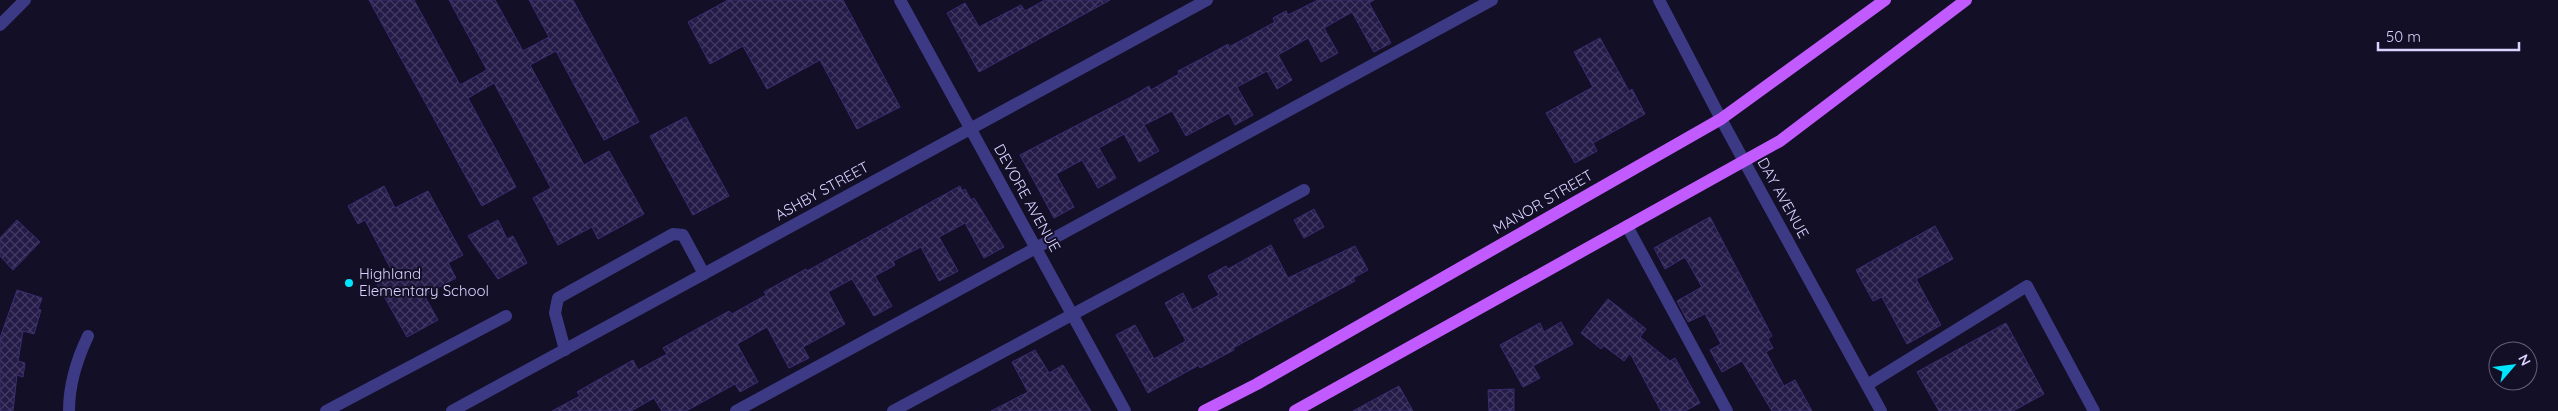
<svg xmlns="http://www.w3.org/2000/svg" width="2558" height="411" viewBox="0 0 2558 411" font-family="Quicksand,sans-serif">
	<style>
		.building { fill: url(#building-cross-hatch); stroke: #3b2d73 }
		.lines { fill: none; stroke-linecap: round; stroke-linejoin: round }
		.minor { stroke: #3d3a85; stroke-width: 12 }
		.major { stroke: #c25bff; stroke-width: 12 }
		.poi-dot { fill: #00e5ff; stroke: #130f26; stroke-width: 2 }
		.labels { text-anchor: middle; stroke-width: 4; stroke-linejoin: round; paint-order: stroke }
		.street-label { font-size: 15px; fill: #d9d4ff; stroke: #130f26 }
		.poi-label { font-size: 15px; fill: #d9d4ff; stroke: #130f26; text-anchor: start }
	</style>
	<defs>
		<pattern id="building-cross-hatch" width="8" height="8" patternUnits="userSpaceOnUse" patternTransform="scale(1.25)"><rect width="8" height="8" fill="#241b47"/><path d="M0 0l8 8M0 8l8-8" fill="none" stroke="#433b63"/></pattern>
	</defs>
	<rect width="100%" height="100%" fill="#130f26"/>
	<!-- building -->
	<g class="building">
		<path d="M369,0H414L460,85L487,70L449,0H495L523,51L549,37L529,0H573L639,122L604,140L556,51L530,65L584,165L609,151L644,214L598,239L592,227L558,245L533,198L551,188L494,83L468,98L516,187L482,206Z"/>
		<path d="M728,0H843L900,107L857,129L820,60L767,89L743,46L710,64L688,22Z"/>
		<path d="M1045,0H1110L979,72L947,13L965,3L979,27L1021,5L1025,11Z"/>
		<path d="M1318,0H1374L1369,3L1391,43L1374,52L1352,12L1324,28L1338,53L1321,62L1308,38L1278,55L1292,80L1277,89L1267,71L1237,87L1253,115L1235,125L1229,113L1186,136L1172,111L1144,125L1159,151L1139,162L1124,134L1099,148L1116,178L1098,188L1082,160L1056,174L1074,207L1054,218L1020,155L1131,97L1149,86L1151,90L1179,74L1178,71L1203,58L1228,44L1229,47L1275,22L1273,18L1286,11L1288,15Z"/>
		<path d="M1600,38L1629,91L1632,89L1645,114L1593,143L1597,151L1575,163L1546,113L1593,87L1574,52Z"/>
		<path d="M686,117L729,196L693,215L650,136Z"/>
		<path d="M384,186L395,208L428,191L463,255L448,263L456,278L424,295L438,320L407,337L376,282L393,273L365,220L358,224L348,206Z"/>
		<path d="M960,186L962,191L965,189L971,200L974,198L1004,247L984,258L965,223L939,237L958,271L939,281L921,247L893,261L895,265L875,276L892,306L874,316L852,279L828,292L845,324L803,347L809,358L789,368L767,327L737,344L758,382L740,392L735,384L686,411H662L654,398L631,411H552L580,396L577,392L633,360L638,370L667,354L663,348L729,311L732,314L766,295L764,292L806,269L807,271Z"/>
		<path d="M1314,209L1324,227L1304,238L1294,220Z"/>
		<path d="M1710,217L1772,336L1768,339L1773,348L1766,352L1784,386L1795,380L1812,411H1772L1742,361L1722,372L1710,350L1721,344L1705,314L1688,322L1677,301L1702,287L1685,257L1665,269L1654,248Z"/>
		<path d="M17,220L40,242L13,270L0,256V238Z"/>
		<path d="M498,220L507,239L513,236L527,263L498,279L468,236Z"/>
		<path d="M1935,226L1953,259L1916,279L1941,325L1907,344L1882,297L1873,301L1856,270Z"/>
		<path d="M1271,245L1288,278L1355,246L1368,270L1353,278L1355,281L1233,348L1234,350L1200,368L1199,365L1148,393L1116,335L1135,325L1154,359L1186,341L1165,303L1183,293L1192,310L1219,295L1208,276L1226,266L1228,269Z"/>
		<path d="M17,290L42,298L38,309L41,310L34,334L23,331L18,361L25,363L23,377L17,375L13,411H0V338Z"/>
		<path d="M1608,299L1646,329L1640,337L1670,361L1675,358L1700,403L1685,411H1661L1630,353L1624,361L1604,346L1601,349L1581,333Z"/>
		<path d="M1561,322L1573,344L1533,366L1540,378L1523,387L1500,345L1540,323L1544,332Z"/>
		<path d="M2006,323L2044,394L2013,411H1939L1917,372Z"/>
		<path d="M1035,350L1049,373L1063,365L1091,411H991L1028,392L1012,362Z"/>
		<path d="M1399,386L1413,411H1353Z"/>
		<path d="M1514,389V411H1489L1488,390Z"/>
	</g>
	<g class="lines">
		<!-- minor -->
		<g class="minor">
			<path d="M900,0L1125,411"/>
			<path d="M1659,0L1721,119L1881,411"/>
			<path d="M0,25L25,0"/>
			<path d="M1627,226L1727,411"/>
			<path d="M565,350L555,313L558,298L673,234L683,235L704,274"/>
			<path d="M1867,385L2027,286L2094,411"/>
			<path d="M69,411C69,385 77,359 88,336"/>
			<path d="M326,411L506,316"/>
			<path d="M452,411L1207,0"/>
			<path d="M736,411L1492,0"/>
			<path d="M893,411L1304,190"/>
		</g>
		<!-- major -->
		<g class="major">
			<path d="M1204,411L1257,384L1721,119L1885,0"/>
			<path d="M1295,411L1780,141L1966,0"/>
		</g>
	</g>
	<!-- markers -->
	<circle class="poi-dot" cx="349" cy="283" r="5"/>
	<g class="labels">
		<!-- street labels -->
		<g class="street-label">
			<text transform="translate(822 191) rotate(-29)" y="5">ASHBY STREET</text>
			<text transform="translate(1027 198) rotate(61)" y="5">DEVORE AVENUE</text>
			<text transform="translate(1783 198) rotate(61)" y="5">DAY AVENUE</text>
			<text transform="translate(1543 202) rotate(-30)" y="5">MANOR STREET</text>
		</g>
		<!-- poi labels -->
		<g class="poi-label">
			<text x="359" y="279">Highland<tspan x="359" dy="17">Elementary School</tspan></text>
		</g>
	</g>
	<!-- north arrow -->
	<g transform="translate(2513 366) rotate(62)"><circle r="24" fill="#130f26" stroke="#625e7d"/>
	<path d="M0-4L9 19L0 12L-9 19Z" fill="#00e5ff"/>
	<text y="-8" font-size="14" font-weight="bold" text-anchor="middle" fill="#d9d4ff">N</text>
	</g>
	<!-- scale -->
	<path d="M2378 42v8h141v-8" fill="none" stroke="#d9d4ff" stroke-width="2.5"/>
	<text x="2386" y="42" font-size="15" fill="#d9d4ff" stroke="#130f26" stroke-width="4" paint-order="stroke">50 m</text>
</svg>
